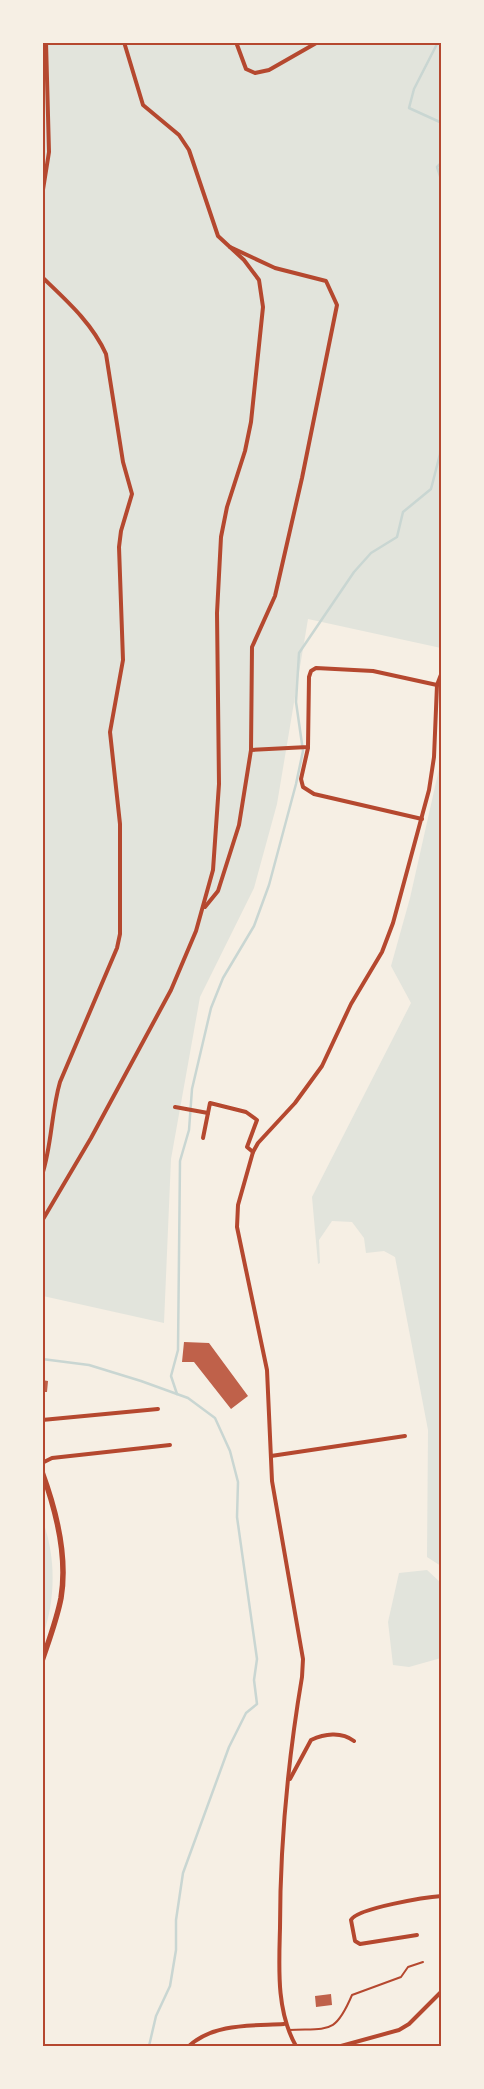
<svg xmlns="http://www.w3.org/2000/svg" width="484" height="2089" viewBox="0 0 484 2089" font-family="Montserrat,sans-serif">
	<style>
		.green { fill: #e2e4dc }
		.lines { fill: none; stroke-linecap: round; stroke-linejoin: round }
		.stream { stroke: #c9d6d2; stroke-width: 2.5 }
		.building { fill: #bf614a }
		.service { stroke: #b5482f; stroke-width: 2 }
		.minor { stroke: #b5482f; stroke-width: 4 }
		.secondary { stroke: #b5482f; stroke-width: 5.5 }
		.neatline { fill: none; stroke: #b5482f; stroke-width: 2 }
	</style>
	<rect width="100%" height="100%" fill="#f6efe4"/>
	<!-- green -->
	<g class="green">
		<path d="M43,43H441V648L308,619L277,804L254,888L200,997L171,1159L164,1323L43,1296Z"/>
		<path d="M441,760L442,1566H441L427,1557L428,1430L395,1257L384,1251L366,1253L364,1238L352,1222L332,1221L319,1240L320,1263L318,1264L312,1197L411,1003L391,966L410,898Z"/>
		<path d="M42,1519C56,1555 56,1599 43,1635Z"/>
		<path d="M427,1570L441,1583L440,1606L442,1607L441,1658L409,1667L393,1665L388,1622L399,1573Z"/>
	</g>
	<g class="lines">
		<!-- stream -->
		<g class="stream">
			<path d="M438,42L414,89L409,108L442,123"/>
			<path d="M442,162L437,167L442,182"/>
			<path d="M42,1359L89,1365L141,1381L188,1398L215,1418L230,1451L238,1482L237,1517L257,1659L254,1680L257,1704L246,1713L229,1747L183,1873L176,1920V1950L170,1986L156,2016L149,2046"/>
			<path d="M177,1394L171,1376L178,1350L180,1161L189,1130L192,1089L211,1008L223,978L254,926L269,885L296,784L303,751L296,702L299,653L354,572L371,553L397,537L403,512L431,489L440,454L442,421"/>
		</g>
	</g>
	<!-- building -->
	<g class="building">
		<path d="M184,1342L209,1343L248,1396L231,1409L194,1362H182Z"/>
		<path d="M42,1380L48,1381L47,1392H42Z"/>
		<path d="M331,1994L332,2005L316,2007L315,1996Z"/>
	</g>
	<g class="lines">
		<!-- service -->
		<path class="service" d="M289,2030C329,2028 335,2035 352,1995L401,1977L408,1967L423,1962"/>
		<!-- minor -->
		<g class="minor">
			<path d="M236,42L246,69L255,73L269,70L318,42"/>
			<path d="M42,196L49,152L46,42"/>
			<path d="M42,277C67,301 92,323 106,354L123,462L132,494L121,531L119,547L123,660L110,732L120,824V934L117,948L60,1082C51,1113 52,1145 42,1175"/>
			<path d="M308,748L301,779L303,787L314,794L422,819"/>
			<path d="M251,750L308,747L309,677L311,671L316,668L373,671L437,685"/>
			<path d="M205,907L218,891L239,825L251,750L252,647L275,596L302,478L337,305L326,281L275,268L230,247"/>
			<path d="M175,1107L208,1113L210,1103L246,1112L257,1120L247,1147L253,1152"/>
			<path d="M203,1138L208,1113"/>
			<path d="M42,1221L91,1138L171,990L196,931L213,870L219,784L217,613L221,537L227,507L245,451L251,422L263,307L259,280L244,260L218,236L189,150L179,135L143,105L124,42"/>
			<path d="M42,1420L158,1409"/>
			<path d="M271,1456L405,1436"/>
			<path d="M42,1463L52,1458L170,1445"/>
			<path d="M290,1779L311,1740C324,1734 341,1731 354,1741"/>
			<path d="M417,1935L360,1944L355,1941L351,1920C357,1908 427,1897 442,1896"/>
			<path d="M189,2046C214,2023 252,2026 284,2024"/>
			<path d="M296,2046C276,2011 279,1967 280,1928C280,1844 288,1760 302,1677L303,1659L272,1481L267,1370L237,1227L238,1205L253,1152L258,1143L295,1103L322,1066L351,1004L382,952L393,923L429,790L434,757L437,685L442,672"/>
			<path d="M341,2046L399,2030L409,2024L442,1991"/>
		</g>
		<!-- secondary -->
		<path class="secondary" d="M42,1472C56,1510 68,1556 61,1598C57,1619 49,1640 42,1661"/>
	</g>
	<!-- border -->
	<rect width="484" height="2089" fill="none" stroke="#f6efe4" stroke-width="88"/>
	<rect x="44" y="44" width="396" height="2001" class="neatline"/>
</svg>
